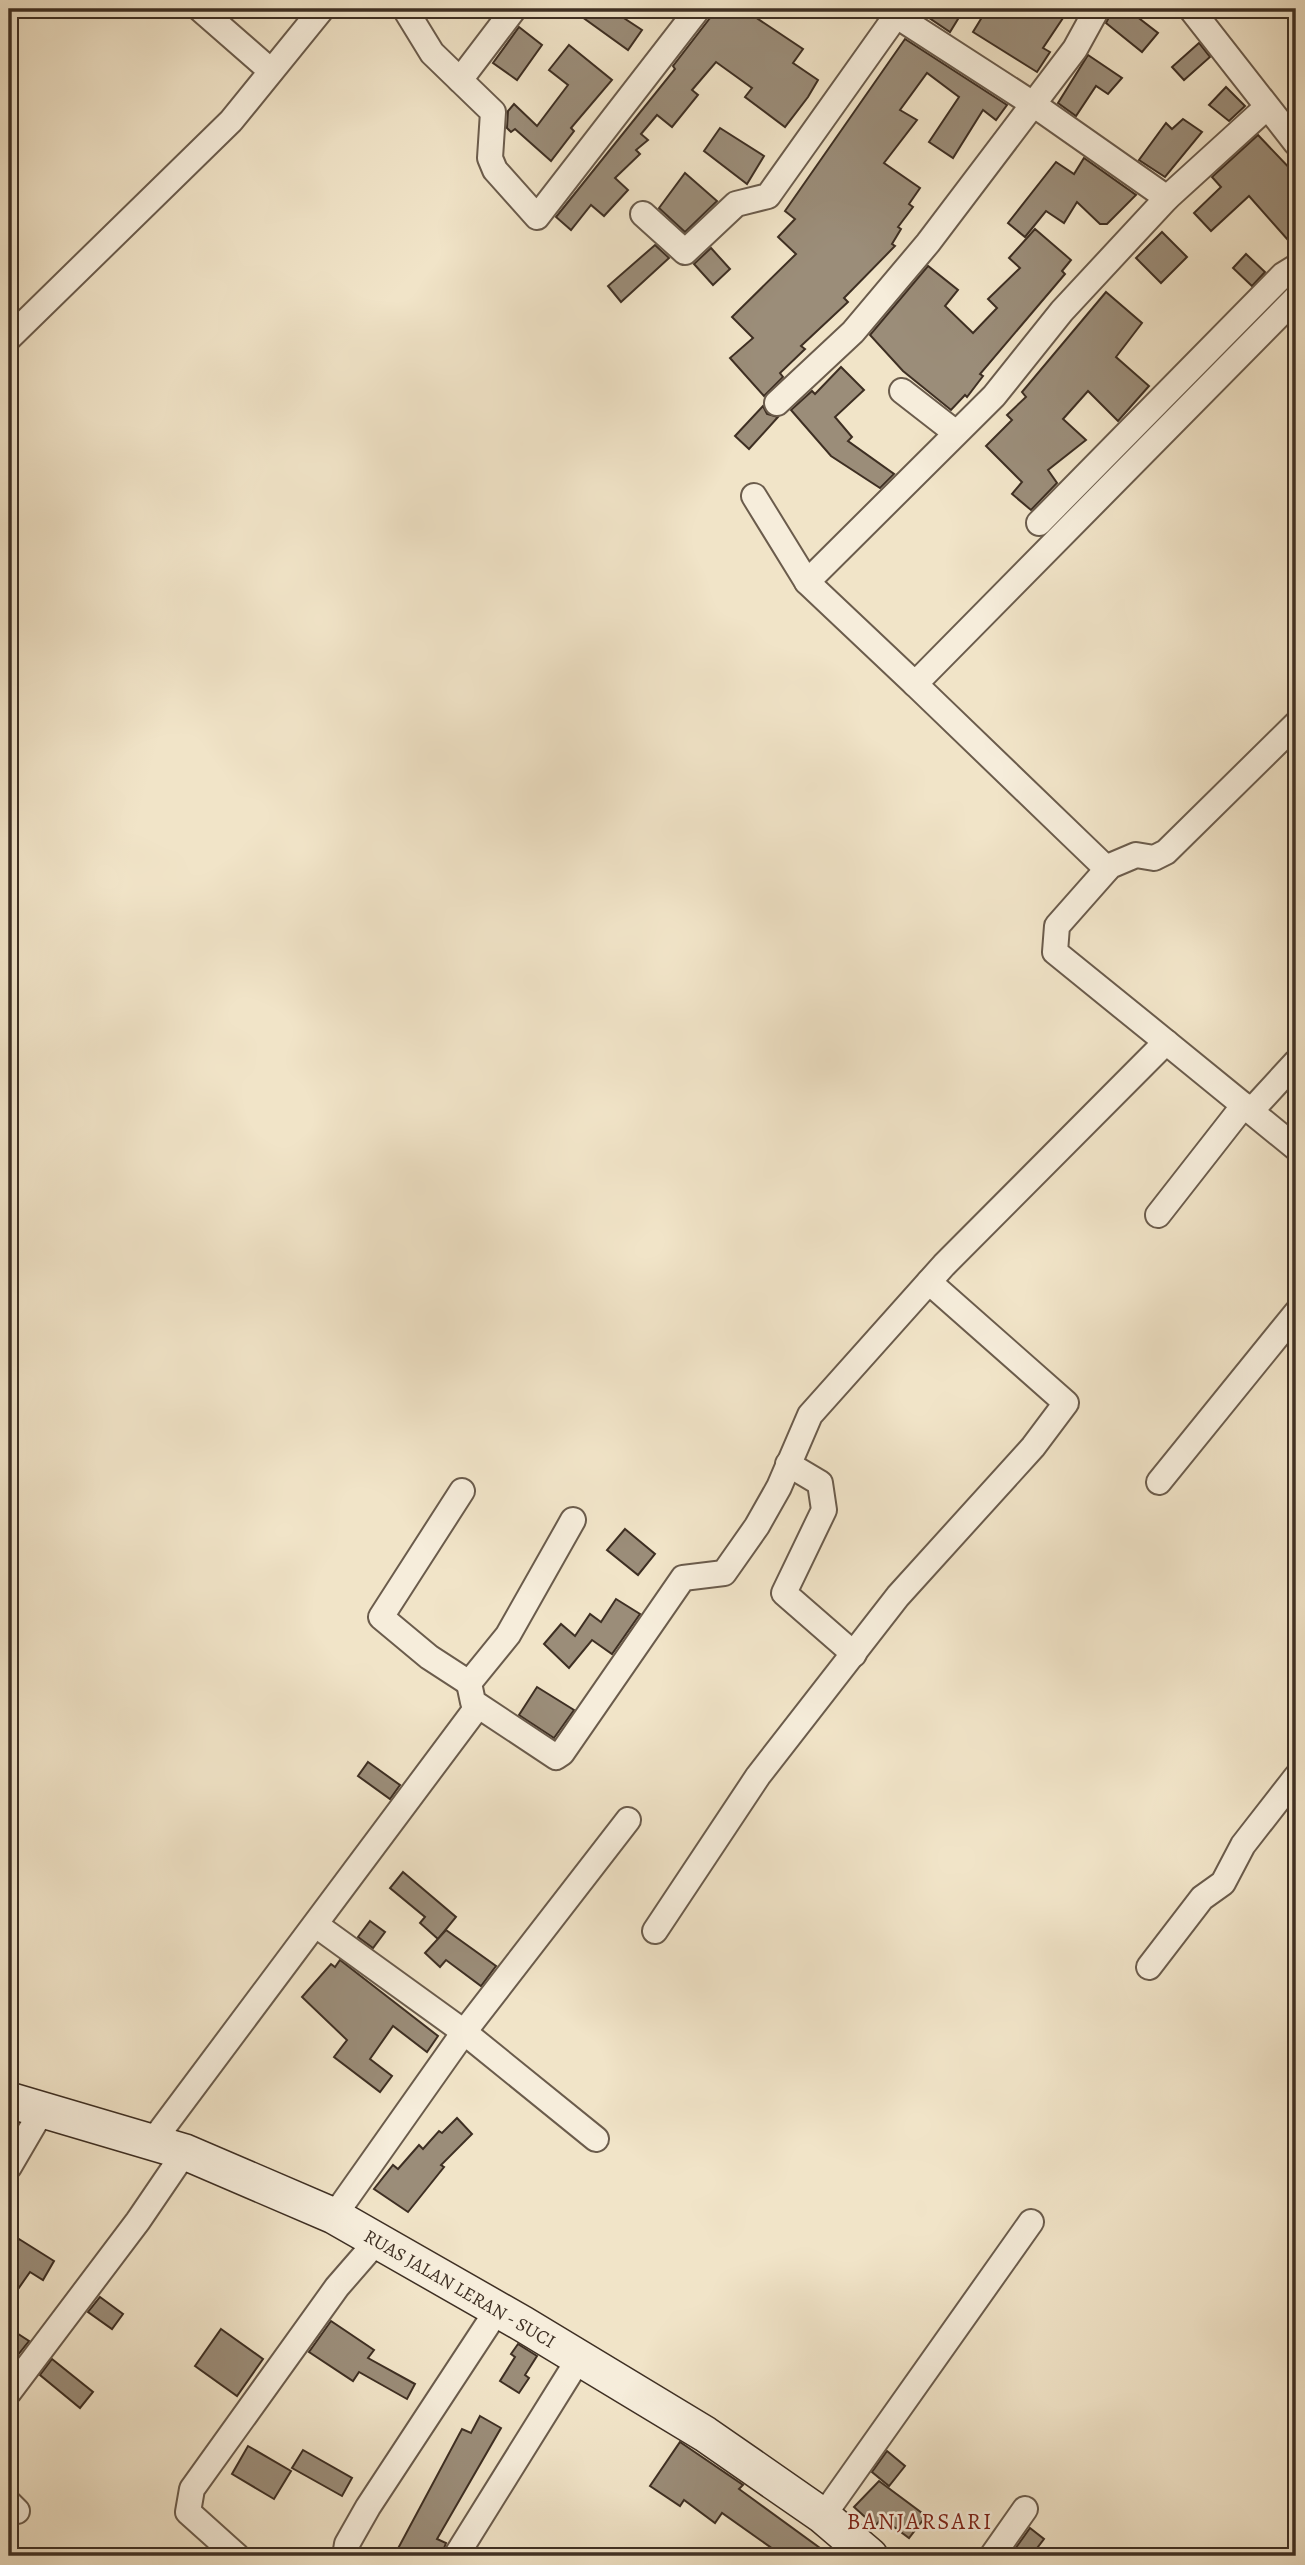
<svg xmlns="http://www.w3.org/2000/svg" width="1305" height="2565" viewBox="0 0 1305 2565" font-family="Alegreya,serif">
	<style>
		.building { fill: #9b8d79; stroke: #3e2f23; stroke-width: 2 }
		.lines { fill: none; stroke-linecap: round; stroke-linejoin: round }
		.street-casing { stroke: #6b5c4c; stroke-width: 28 }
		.secondary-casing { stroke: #3e2f23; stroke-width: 38 }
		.street { stroke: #f6eddb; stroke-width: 24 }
		.secondary { stroke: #f6eddb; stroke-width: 35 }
		.labels { text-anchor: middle; stroke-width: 5; stroke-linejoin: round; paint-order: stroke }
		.street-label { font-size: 19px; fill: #3e2f23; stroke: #f6eddb }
		.quarter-label { font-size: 23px; letter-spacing: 2px; fill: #7a1f14; stroke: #f6eddb }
	</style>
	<rect width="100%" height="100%" fill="#f1e4c8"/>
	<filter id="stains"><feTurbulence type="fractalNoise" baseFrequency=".00286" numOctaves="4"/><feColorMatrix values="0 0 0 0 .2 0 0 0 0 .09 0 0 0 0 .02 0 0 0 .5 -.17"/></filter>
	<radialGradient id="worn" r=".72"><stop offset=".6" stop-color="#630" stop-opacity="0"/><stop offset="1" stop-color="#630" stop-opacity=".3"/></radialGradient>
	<!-- building -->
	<g class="building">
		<path d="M571,9H610L642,30L628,50Z"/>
		<path d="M717,9H743L803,49L793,63L818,80L808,97L785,127L745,97L752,88L716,62L692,90L698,95L672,127L657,115L641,134L648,140L636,150L640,154L615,178L628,190L604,216L591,205L571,230L556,217L675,69L673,66Z"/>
		<path d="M916,9H942L958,19L950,32Z"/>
		<path d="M987,9H1069L1043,48L1050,52L1037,72L973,32Z"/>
		<path d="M1113,9H1127L1158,33L1142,52L1106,23Z"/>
		<path d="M519,27L542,45L517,80L493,63Z"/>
		<path d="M905,39L1007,105L996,120L983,110L953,158L929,142L959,97L927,73L900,110L917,120L884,163L920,188L909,204L913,207L898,227L901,229L892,244L895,246L844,298L848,302L801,346L805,349L780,373L783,377L764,396L730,358L753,338L732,317L796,254L778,237L795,219L785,211Z"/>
		<path d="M1199,43L1210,57L1184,80L1172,67Z"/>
		<path d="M569,45L612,80L571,128L574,131L551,161L515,129L511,132L507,128L508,111L514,104L537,126L568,85L549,70Z"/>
		<path d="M1088,55L1122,78L1108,94L1096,86L1076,116L1058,103Z"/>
		<path d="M1226,87L1245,106L1229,121L1209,105Z"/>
		<path d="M1183,119L1202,132L1165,177L1139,160L1166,123L1172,129Z"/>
		<path d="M720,128L764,156L747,184L704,151Z"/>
		<path d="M1258,135L1296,175V249L1249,196L1211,231L1194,213L1221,187L1212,177Z"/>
		<path d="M1084,158L1136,195L1107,224H1100L1077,202L1064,223L1046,211L1025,237L1008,223L1056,162L1074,174Z"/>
		<path d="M685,173L717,201L685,232L659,208Z"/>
		<path d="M1035,229L1071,260L1062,271L1065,274L980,374L983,376L967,397L965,395L951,410L903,371L870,335L928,266L958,290L945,306L973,333L997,308L988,299L1020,268L1009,258Z"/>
		<path d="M1162,232L1187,257L1161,283L1136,258Z"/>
		<path d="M655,245L669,258L621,302L608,286Z"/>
		<path d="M711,248L730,269L713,285L694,264Z"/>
		<path d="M1246,254L1265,272L1252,286L1233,268Z"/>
		<path d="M1106,292L1142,323L1116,357L1149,386L1118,421L1088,391L1063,419L1086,440L1048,470L1057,483L1031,510L1012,494L1022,482L986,446L1012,420L1007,415L1026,397L1022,392Z"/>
		<path d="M841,367L864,390L835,417L852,437L848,441L894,474L880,488L831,456L791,410L812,391L815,394Z"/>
		<path d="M763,406L767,414L778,417L749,449L735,436Z"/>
		<path d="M625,1529L655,1554L638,1575L607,1550Z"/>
		<path d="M616,1599L640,1614L612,1654L592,1640L569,1668L544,1644L561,1624L575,1636L590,1614L601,1622Z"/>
		<path d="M537,1687L574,1710L554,1738L519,1715Z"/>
		<path d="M368,1762L400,1785L390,1799L358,1776Z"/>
		<path d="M403,1872L456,1917L438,1939L420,1923L425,1917L390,1888Z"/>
		<path d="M370,1921L385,1932L373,1948L358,1937Z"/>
		<path d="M446,1930L496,1966L481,1986L446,1960L440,1967L425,1953Z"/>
		<path d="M340,1960L438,2036L427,2052L393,2026L370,2059L392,2076L380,2092L334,2057L347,2040L302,1997L331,1964L335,1967Z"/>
		<path d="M457,2118L472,2134L441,2165L444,2167L408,2212L374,2189L393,2165L398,2169L419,2145L423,2149L439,2131L442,2133Z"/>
		<path d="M19,2239L54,2261L43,2280L30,2272L9,2302V2256Z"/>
		<path d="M100,2297L123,2314L112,2329L88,2312Z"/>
		<path d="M331,2321L374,2350L368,2358L415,2384L407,2399L359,2372L353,2381L309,2352Z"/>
		<path d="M9,2328L29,2341L17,2356L9,2349Z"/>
		<path d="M221,2329L263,2359L237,2396L195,2366Z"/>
		<path d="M518,2344L537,2356L525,2375L529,2378L519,2393L500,2381L515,2357L511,2354Z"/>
		<path d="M52,2359L93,2392L80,2408L40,2375Z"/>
		<path d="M480,2416L501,2428L437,2539L446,2543L441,2556H394L462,2429L471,2433Z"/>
		<path d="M680,2442L743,2485L739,2489L831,2556H783L722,2513L715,2523L684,2500L680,2506L650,2486Z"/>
		<path d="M248,2446L291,2471L274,2499L232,2474Z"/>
		<path d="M303,2450L352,2478L342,2496L292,2468Z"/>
		<path d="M887,2451L905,2466L889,2486L872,2472Z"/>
		<path d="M879,2481L926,2516L909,2538L882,2518L875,2526L854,2507Z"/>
		<path d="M1030,2528L1044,2539L1031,2556H1010Z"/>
	</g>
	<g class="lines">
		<defs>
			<g id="street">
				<path d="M200,9L271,71"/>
				<path d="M405,9L432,53L493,112L490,158L495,170L537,217L698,9"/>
				<path d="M886,9L1033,104L1167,198"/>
				<path d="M1191,9L1296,143"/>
				<path d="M460,80L514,9"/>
				<path d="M643,214L685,252L736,204L768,196L901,9"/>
				<path d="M9,338L231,121L322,9"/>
				<path d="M902,391L956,433"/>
				<path d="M777,403L853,332L928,243L1075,49L1097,9"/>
				<path d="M754,496L807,582L915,684L1296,298"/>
				<path d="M1039,523L1283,275L1296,267"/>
				<path d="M807,582L994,396L1062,311L1167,198L1267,107"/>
				<path d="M915,684L1107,869"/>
				<path d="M1166,1042L1296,1148"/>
				<path d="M1251,1111L1296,1062"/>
				<path d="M1158,1215L1244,1105"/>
				<path d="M788,1464L820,1483L824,1510L784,1593L854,1654"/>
				<path d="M1159,1482L1296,1313"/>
				<path d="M462,1491L381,1617L429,1657L469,1683"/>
				<path d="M573,1520L508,1635L469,1683L473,1702L556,1757L562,1753L683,1578L724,1573L757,1526L779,1487L810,1415L944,1265L1166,1042L1055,952L1057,926L1110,866L1136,855L1154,858L1166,852L1296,724"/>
				<path d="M316,1925L464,2032L596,2139"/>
				<path d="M655,1931L758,1776L898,1596L1033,1447L1066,1403L929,1282"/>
				<path d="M1149,1967L1202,1898L1223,1883L1243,1845L1296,1777"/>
				<path d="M153,2141L478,1706"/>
				<path d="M9,2167L40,2114L46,2109"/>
				<path d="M334,2216L464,2032L628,1820"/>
				<path d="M9,2392L138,2221L185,2152"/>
				<path d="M9,2503L17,2511"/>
				<path d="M823,2516L1031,2222"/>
				<path d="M237,2556L188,2512L192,2489L337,2287L377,2241"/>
				<path d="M345,2556L347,2544L368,2507L498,2309"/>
				<path d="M456,2556L580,2357"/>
				<path d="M992,2556L1025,2509"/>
			</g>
			<path id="secondary" d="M9,2100L185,2152L334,2216L523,2324L705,2434L823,2516L870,2556"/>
		</defs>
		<!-- street casing -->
		<use href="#street" class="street-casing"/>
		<!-- secondary casing -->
		<use href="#secondary" class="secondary-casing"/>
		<!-- street -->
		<use href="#street" class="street"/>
		<!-- secondary -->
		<use href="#secondary" class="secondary"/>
	</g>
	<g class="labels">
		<!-- street labels -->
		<g class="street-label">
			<text transform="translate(460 2288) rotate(30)" y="7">RUAS JALAN LERAN - SUCI</text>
		</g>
		<!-- quarter labels -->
		<g class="quarter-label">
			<text x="920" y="2529">BANJARSARI</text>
		</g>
	</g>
	<!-- margin -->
	<rect width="1305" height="2565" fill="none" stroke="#f1e4c8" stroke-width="35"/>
	<rect x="10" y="10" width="1284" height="2544" fill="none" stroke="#3e2f23" stroke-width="3.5"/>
	<rect x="18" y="18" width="1270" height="2530" fill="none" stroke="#3e2f23" stroke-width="2"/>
	<rect width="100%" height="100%" filter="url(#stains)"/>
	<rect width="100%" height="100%" fill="url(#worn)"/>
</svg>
